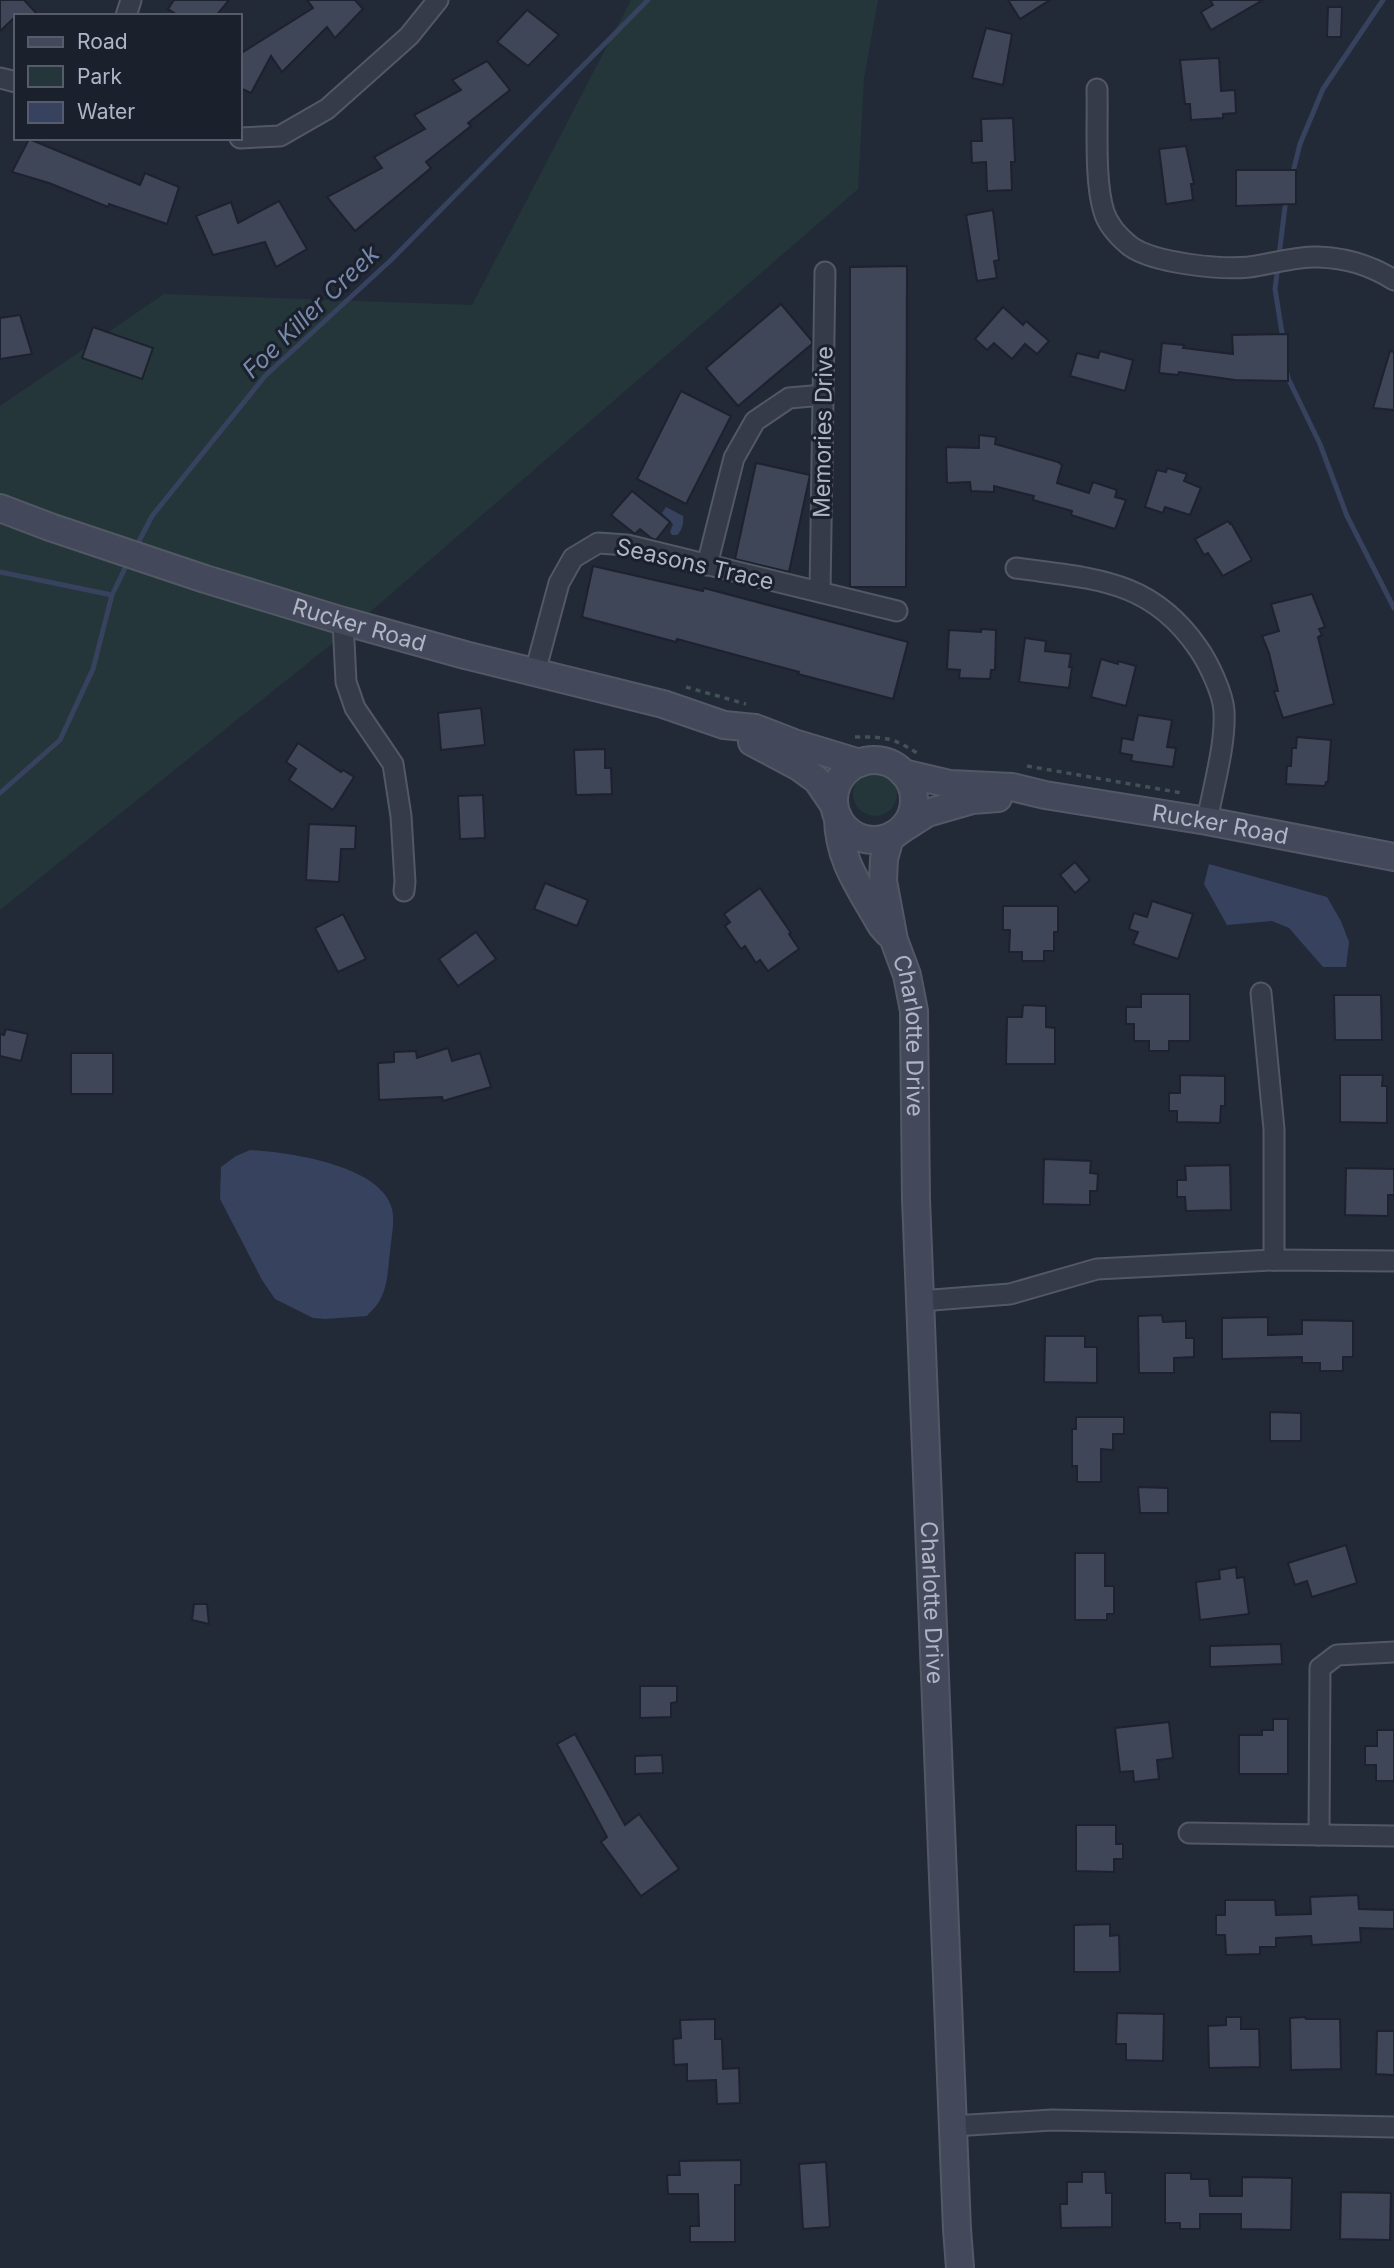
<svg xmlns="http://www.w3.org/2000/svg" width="1394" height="2268" viewBox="0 0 1394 2268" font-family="Inter,sans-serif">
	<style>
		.green { fill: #243639 }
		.water { fill: #36425e }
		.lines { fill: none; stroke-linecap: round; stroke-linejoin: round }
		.stream { stroke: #36425e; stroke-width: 5 }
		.building { fill: #3e4657; stroke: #1c222e; stroke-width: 2 }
		.street-casing { stroke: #535865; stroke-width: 23 }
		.secondary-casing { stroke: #535865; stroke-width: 30 }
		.path { stroke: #415156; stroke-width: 3.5; stroke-dasharray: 5 5; stroke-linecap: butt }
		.street { stroke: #353b48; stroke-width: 19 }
		.secondary { stroke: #43495b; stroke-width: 26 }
		.labels { text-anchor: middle; stroke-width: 6; stroke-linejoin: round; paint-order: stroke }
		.street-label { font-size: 23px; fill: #b0b5c4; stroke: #1a202c }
		.water-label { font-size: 24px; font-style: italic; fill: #7989ab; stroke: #1a202c }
	</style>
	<rect width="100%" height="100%" fill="#222937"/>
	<!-- green -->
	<g class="green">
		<path d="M631,0H878L864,79L858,189L354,626L0,910V406L164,294L472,305Z"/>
		<circle cx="875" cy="794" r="22"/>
	</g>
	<!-- water -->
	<g class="water">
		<path d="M666,507L683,516C684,522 682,531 677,535H672L670,532L673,524L662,513Z"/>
		<path d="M1209,864L1327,897L1341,921L1349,942L1346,967H1323L1289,928L1272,921L1227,925L1204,884Z"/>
		<path d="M250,1150C287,1152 382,1165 392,1209C395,1222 391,1240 390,1252C388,1267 388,1286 380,1300C377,1306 371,1311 367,1316L325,1319L313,1318L275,1299L262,1280L220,1199L221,1167L236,1156Z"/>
	</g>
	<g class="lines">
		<!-- stream -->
		<g class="stream">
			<path d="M1292,176L1300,144L1323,89L1383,0"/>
			<path d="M1279,255L1286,199"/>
			<path d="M1278,265L1275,289L1283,339"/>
			<path d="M1287,373L1288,378L1320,444L1347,516L1394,608"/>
			<path d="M136,547L152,516L265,376L391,260L648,0"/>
			<path d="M0,572L112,595L128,562"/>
			<path d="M0,793L60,740L93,669L112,595"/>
		</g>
	</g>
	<!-- building -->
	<g class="building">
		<path d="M0,0H24L39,16H16L0,31Z"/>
		<path d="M174,0H229L216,16H179L168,9Z"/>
		<path d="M307,0H355L363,9L335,38L327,27L282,72L271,56L251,93L240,88V54L313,8Z"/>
		<path d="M1008,0H1050L1020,19Z"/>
		<path d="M1210,0H1263L1211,30L1201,12L1213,5Z"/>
		<path d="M1328,7H1342L1341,37H1327Z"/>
		<path d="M527,10L559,35L528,66L497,42Z"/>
		<path d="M986,28L1012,34L1003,85L972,78Z"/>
		<path d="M1219,58L1221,91L1235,90L1236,113L1223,114V118L1191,120L1190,104H1185L1180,60Z"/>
		<path d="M487,61L510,90L468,123L471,126L426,162L431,168L355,231L327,197L382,168L374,157L425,129L414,115L461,90L452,80Z"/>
		<path d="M1013,118L1015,162H1011L1012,190L987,191L986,162L972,163L971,141H982L981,119Z"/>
		<path d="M29,139L140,185L145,173L179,187L167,224L109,204L108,207L49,183L12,172Z"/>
		<path d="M1186,146L1194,184H1191L1193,200L1166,204L1159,149Z"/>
		<path d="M1236,170H1296V204L1236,206Z"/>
		<path d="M279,201L307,249L276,267L265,242L213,255L196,216L231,202L238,223Z"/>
		<path d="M993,210L999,260L994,261L997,278L977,281L966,215Z"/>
		<path d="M907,266L906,587H850V267Z"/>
		<path d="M781,304L812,341V344L738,406L706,368Z"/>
		<path d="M1003,307L1023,325L1026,321L1049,341L1037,354L1025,344L1012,359L994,343L987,350L975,339Z"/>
		<path d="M20,315L32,354L0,359V318Z"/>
		<path d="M93,327L153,348L142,379L82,358Z"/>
		<path d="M1288,334V381L1235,380L1179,372L1178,375L1159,373L1162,343L1184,345L1183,348L1233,354L1232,335Z"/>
		<path d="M1100,351L1133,360L1125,391L1070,376L1077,353L1098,358Z"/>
		<path d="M1390,351L1394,352V410L1373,408Z"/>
		<path d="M681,391L731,416L686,504L637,479Z"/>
		<path d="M979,435L996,437L995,444L1058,462L1062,465L1057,483L1089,493L1093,482L1117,490L1115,497L1126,500L1115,529L1071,515L1072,511L1033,500L1034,496L994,486V492L971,491L970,482L947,483L946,447L979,448Z"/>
		<path d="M756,463L810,475L789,572L735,559Z"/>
		<path d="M1167,468L1187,474L1184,481L1201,488L1190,515L1165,507L1163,513L1145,507L1157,470L1166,472Z"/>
		<path d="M632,491L670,522L656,540L651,538L640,529L635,534L611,515Z"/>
		<path d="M1228,521L1230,524L1231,523L1252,560L1223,576L1208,553L1204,555L1195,539Z"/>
		<path d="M593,566L703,591L704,588L908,642L893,699L798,674L799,672L677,639L676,642L582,617Z"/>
		<path d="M1312,594L1325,627L1319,629L1322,635L1318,637L1334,704L1283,718L1274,691H1278L1269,653L1262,636L1279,631L1271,604Z"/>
		<path d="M981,629L996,630L995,670H991L990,679L959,678L960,670L947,669L949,630L981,632Z"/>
		<path d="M1025,638L1046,641L1045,651L1071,654L1069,667H1072L1069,688L1019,682Z"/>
		<path d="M1101,659L1118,664V661L1136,666L1126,706L1091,697Z"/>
		<path d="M481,708L485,745L441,750L438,713Z"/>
		<path d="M1138,715L1172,720L1167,747L1176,748L1173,767L1131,761L1132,755L1120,753L1122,738L1133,740Z"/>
		<path d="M1297,737L1331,740L1328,782H1326L1325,786L1286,784L1287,766H1291L1292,748H1296Z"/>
		<path d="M298,743L341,772L343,770L354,777L333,810L289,780L296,769L286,762Z"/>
		<path d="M605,749V768H611L612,794L576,795L574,750Z"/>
		<path d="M483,795L485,838L460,839L458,796Z"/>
		<path d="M309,824L356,826L355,849H341L339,882L306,880Z"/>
		<path d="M1075,862L1090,880L1075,893L1060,875Z"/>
		<path d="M545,883L588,900L577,926L534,909Z"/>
		<path d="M760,888L791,933L789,934L799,949L768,971L760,960L756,963L745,946L741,949L725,926L730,922L724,914Z"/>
		<path d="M1152,901L1193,914L1178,959L1133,944L1138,932L1129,929L1134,913L1147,917Z"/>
		<path d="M1003,906H1058V932H1054V951H1044V961H1022V952H1009L1010,930H1003Z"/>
		<path d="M343,914L366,959L338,972L315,928Z"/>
		<path d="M476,932L496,959L458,986L439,959Z"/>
		<path d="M1141,994H1190V1041H1169V1051H1149V1041H1134V1024H1126V1007H1141Z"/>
		<path d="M1334,995H1381L1382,1040H1335Z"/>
		<path d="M1023,1005L1046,1006V1027L1055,1028V1064H1006L1007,1017H1022Z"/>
		<path d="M6,1029L28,1034L21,1061L0,1056V1034L4,1035Z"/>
		<path d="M448,1048L452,1061L480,1053L491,1087L443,1101L442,1097L379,1100L378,1063L394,1062V1052L416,1051L417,1058Z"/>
		<rect x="71" y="1053" width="42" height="41"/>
		<path d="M1180,1075L1225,1076V1106H1221L1220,1123L1177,1122V1111H1169V1093H1180Z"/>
		<path d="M1340,1075H1383L1382,1086H1387V1123L1340,1122Z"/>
		<path d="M1044,1159L1091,1161L1090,1173L1098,1174L1097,1191H1090V1205L1043,1204Z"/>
		<path d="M1230,1165L1231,1210L1186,1211L1185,1197H1177V1180H1186L1185,1166Z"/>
		<path d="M1346,1168L1394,1169V1195H1388V1216L1345,1215Z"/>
		<path d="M1162,1315L1163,1322L1186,1321V1338H1194V1357L1174,1358V1373H1139L1138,1316Z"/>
		<path d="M1268,1317V1335L1302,1334V1320L1353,1321V1357H1343V1371H1320V1363H1302V1357L1222,1359V1318Z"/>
		<path d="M1045,1336H1085V1347H1097V1383L1044,1382Z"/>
		<path d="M1270,1412L1301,1413V1441H1270Z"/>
		<path d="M1076,1417H1124V1434H1113V1450L1101,1449V1482H1077V1466H1072V1429H1076Z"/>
		<path d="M1138,1487L1168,1488V1513H1140Z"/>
		<path d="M1346,1545L1357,1583L1312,1597L1307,1581L1295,1585L1288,1563Z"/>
		<path d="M1075,1553H1105V1586H1114V1614H1107V1620H1075Z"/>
		<path d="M1236,1567L1237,1578L1244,1577L1249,1614L1200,1620L1196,1582L1220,1579L1219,1570Z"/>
		<path d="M194,1604H207L209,1624L192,1620Z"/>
		<path d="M1281,1644L1282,1664L1210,1667V1646Z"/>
		<path d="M640,1686H677V1702L671,1703V1717L640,1718Z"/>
		<path d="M1273,1719H1288V1774H1239V1735H1262V1730H1273Z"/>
		<path d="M1169,1722L1173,1758L1157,1760L1159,1779L1134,1782L1133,1771L1120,1772L1115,1728Z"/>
		<path d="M1377,1730H1394V1781H1376V1765H1365V1746H1377Z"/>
		<path d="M575,1734L625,1825L639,1814L679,1869L641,1896L601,1842L607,1837L557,1744Z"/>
		<path d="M662,1755L663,1773L635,1774V1756Z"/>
		<path d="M1076,1825H1116V1844H1123V1859H1114V1872L1076,1871Z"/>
		<path d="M1358,1895L1359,1909L1394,1910V1929L1360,1928L1361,1942L1312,1945L1311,1936L1276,1938V1947H1260V1954L1226,1955L1225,1935H1216V1915H1225V1900H1275L1276,1915L1311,1914L1310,1897Z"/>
		<path d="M1110,1924V1936L1119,1935L1120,1972H1074V1925Z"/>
		<path d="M1117,2013L1164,2014L1163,2061L1126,2060V2044H1116Z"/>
		<path d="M1226,2017H1241V2029H1259L1260,2067L1209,2068L1208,2026L1226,2025Z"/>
		<path d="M1305,2017L1306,2019H1340L1341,2069L1291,2070L1290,2018Z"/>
		<path d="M715,2019V2039H722L723,2069L739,2068L740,2103L717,2104L716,2080L687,2081V2064L674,2065L673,2039L681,2038L680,2020Z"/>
		<path d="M1377,2031H1394V2075L1376,2074Z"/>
		<path d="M741,2160V2185H735V2242H690V2226H699L698,2194H668L667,2175H680L679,2161Z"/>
		<path d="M826,2162L830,2227L803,2229L799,2164Z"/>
		<path d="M1082,2172H1105L1106,2193H1112V2227L1061,2228L1060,2204H1067V2182H1082Z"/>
		<path d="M1165,2173H1191V2179H1209L1210,2196H1242V2177L1292,2178L1291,2230L1241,2229V2214H1200V2229H1180V2223H1165Z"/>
		<path d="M1341,2192L1391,2193L1390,2240L1340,2239Z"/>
	</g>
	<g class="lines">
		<defs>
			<g id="street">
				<path d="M126,16L131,0"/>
				<path d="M0,78L16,82"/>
				<path d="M1097,89C1098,123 1094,181 1104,212C1108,225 1119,237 1130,246C1153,263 1220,270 1249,267C1272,264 1296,256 1318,257C1347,258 1370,265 1394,280"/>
				<path d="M240,138L280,136L327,109L409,36L438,0"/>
				<path d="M707,565L734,458L755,421L789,398L823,395"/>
				<path d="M1016,568C1092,579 1150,578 1198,648C1208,662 1223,693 1224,711C1226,744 1213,788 1207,821"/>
				<path d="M820,592L825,272"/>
				<path d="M343,621L346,682L355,708L393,764L401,816L405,882L404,891"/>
				<path d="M535,672L559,583L573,558L598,543L627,545L897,611"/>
				<path d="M1261,993L1274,1129V1260"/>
				<path d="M920,1301L1010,1294L1097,1269L1274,1260L1394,1261"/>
				<path d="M1189,1833L1394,1836"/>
				<path d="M1319,1835L1320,1668L1337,1655L1394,1652"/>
				<path d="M953,2126L1052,2120L1394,2127"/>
			</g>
			<g id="secondary">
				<path id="s1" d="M0,508L50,527L205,579L343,621L465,655L663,704L724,725L755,728L794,743L860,763"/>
				<path d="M752,742L799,767L817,780L834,805"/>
				<circle cx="874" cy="800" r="40"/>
				<path id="s2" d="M903,773L950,784L1012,787L1045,795L1207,821L1394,857"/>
				<path d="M838,817C838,860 861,889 881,925L888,933"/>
				<path d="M902,829L927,813L972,800L998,798"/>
				<path id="s3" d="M893,835L889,841L884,859L883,881L894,940L907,975L914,1011L916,1199L957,2229L960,2268"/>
			</g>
		</defs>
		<!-- street casing -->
		<use href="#street" class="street-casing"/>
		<!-- secondary casing -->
		<use href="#secondary" class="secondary-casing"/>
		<!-- path -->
		<g class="path">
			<path d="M686,687L746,704"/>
			<path d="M855,737C885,737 892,737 917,753"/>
			<path d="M1027,766L1182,793"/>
		</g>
		<!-- street -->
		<use href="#street" class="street"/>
		<!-- secondary -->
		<use href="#secondary" class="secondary"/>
	</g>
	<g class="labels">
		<!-- street labels -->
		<g class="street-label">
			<text transform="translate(823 432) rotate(-89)" y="8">Memories Drive</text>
			<text transform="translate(695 564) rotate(13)" y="8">Seasons Trace</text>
			<text dy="8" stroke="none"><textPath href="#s1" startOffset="378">Rucker Road</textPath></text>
			<text dy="8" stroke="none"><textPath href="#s2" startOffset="322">Rucker Road</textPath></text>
			<text dy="8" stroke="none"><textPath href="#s3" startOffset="206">Charlotte Drive</textPath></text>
			<text dy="8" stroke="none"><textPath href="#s3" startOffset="774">Charlotte Drive</textPath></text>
		</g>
		<!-- water labels -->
		<g class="water-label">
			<text transform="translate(311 312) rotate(-44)" y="8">Foe Killer Creek</text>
		</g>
	</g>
	<!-- legend -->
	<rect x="14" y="14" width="228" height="126" fill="#1a202c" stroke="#565c69" stroke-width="2"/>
	<rect x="28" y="37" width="35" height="10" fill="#43495b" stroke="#565c69" stroke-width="2"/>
	<text x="77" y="49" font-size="21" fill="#b0b5c4">Road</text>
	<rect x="28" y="66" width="35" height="21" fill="#243639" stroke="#565c69" stroke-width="2"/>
	<text x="77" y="84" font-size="21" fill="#b0b5c4">Park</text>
	<rect x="28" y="102" width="35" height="21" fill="#36425e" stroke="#565c69" stroke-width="2"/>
	<text x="77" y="119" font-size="21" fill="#b0b5c4">Water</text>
</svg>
